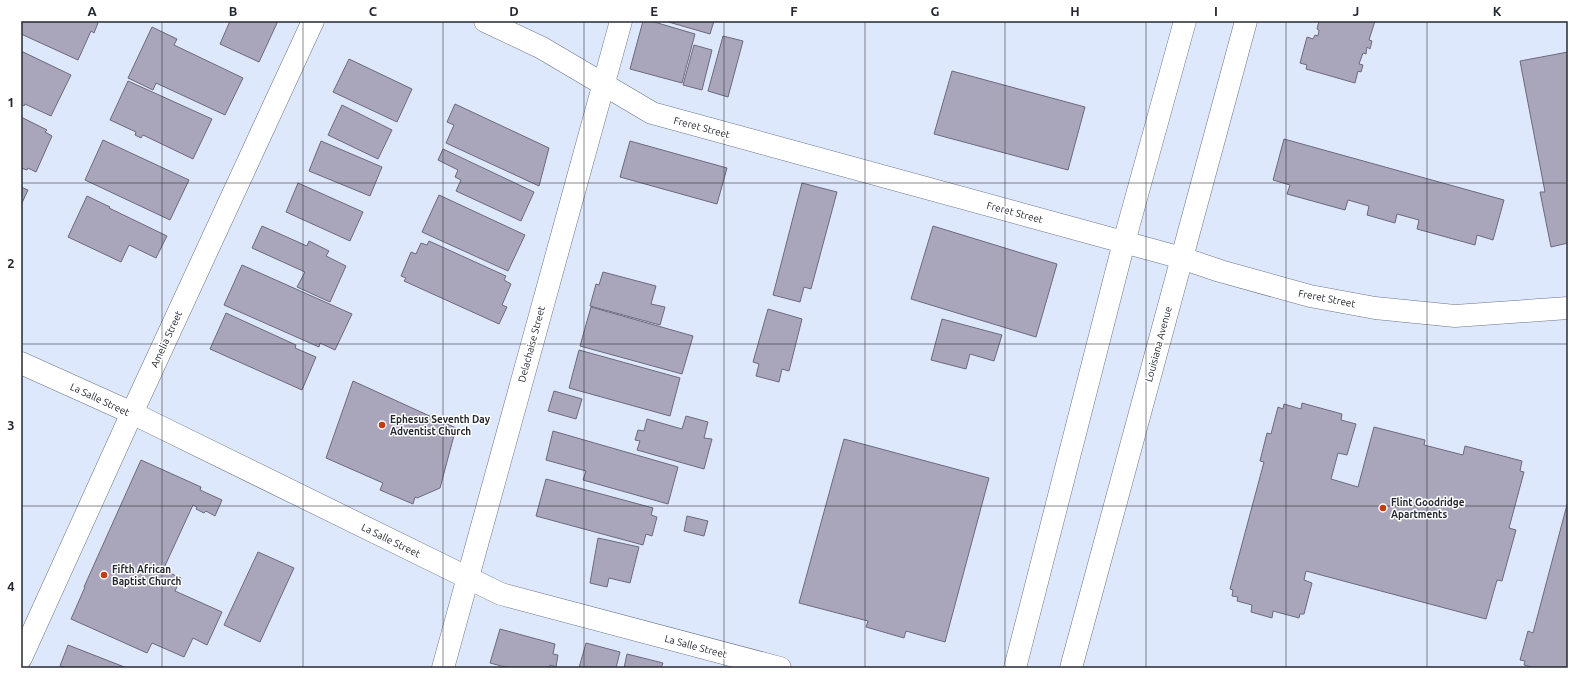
<svg xmlns="http://www.w3.org/2000/svg" width="1589" height="689" viewBox="0 0 1589 689" font-family="Ubuntu,sans-serif">
	<style>
		.building { fill: #a9a6bb; stroke: #6c697d }
		.lines { fill: none; stroke-linecap: round; stroke-linejoin: round }
		.minor-casing { stroke: #6c7487; stroke-width: 23 }
		.tertiary-casing { stroke: #6c7487; stroke-width: 23 }
		.minor { stroke: #fff; stroke-width: 22 }
		.tertiary { stroke: #fff; stroke-width: 22 }
		.grid { fill: none; stroke: #252830; stroke-width: 1; stroke-opacity: 0.55 }
		.poi-dot { fill: #c53c11; stroke: #fff; stroke-width: 1.5 }
		.labels { text-anchor: middle; stroke-width: 3; stroke-linejoin: round; paint-order: stroke }
		.street-label { font-size: 10px; fill: #252830; stroke: #fff }
		.poi-label { font-size: 10px; font-weight: bold; fill: #252830; stroke: #fff; text-anchor: start }
		.neatline { fill: none; stroke: #252830; stroke-width: 1.5 }
		.grid-label { font-size: 13px; text-anchor: middle; font-weight: bold; fill: #252830 }
	</style>
	<rect width="100%" height="100%" fill="#dee8fd"/>
	<!-- building -->
	<g class="building">
		<path d="M21,21H95L98,23L94,33L91,31L78,60L21,34Z"/>
		<path d="M230,21H278L259,62L220,44Z"/>
		<path d="M643,21H651L695,34L682,83L630,69Z"/>
		<path d="M665,21H714L710,34Z"/>
		<path d="M1319,21H1375L1369,40L1372,41L1370,49L1367,47L1366,54L1363,53L1359,64L1363,65L1361,72L1358,71L1355,83L1306,69L1307,65L1300,63L1307,37L1313,39L1315,35L1318,36L1319,30L1317,29Z"/>
		<path d="M152,27L177,39L174,45L243,78L225,115L156,83L153,90L128,78Z"/>
		<path d="M723,36L743,41L728,97L708,91Z"/>
		<path d="M694,45L712,50L702,90L683,85Z"/>
		<path d="M21,51L71,75L51,116L25,104L24,106L21,104Z"/>
		<path d="M1568,52V243L1551,247L1540,192H1545L1520,61Z"/>
		<path d="M349,59L412,89L397,122L333,92Z"/>
		<path d="M952,71L1085,107L1068,170L934,134Z"/>
		<path d="M128,81L212,119L193,159L143,135L141,138L135,135L136,132L110,120Z"/>
		<path d="M455,104L549,148L539,186L446,143L454,125L447,122Z"/>
		<path d="M342,105L392,130L378,159L328,135Z"/>
		<path d="M21,117L47,130L45,132L52,136L36,172L28,168L27,170L21,168Z"/>
		<path d="M1284,139L1504,200L1493,240L1477,235L1475,245L1417,229L1419,220L1397,214L1395,223L1367,215L1369,206L1348,200L1345,210L1287,194L1290,185L1273,180Z"/>
		<path d="M103,140L189,180L170,220L85,180Z"/>
		<path d="M321,141L382,167L370,196L309,171Z"/>
		<path d="M630,141L727,168L717,204L620,177Z"/>
		<path d="M443,149L534,192L521,221L456,191L461,180L455,177L458,170L438,160Z"/>
		<path d="M298,183L363,212L350,241L286,212Z"/>
		<path d="M802,183L837,192L811,289L804,287L800,302L773,295Z"/>
		<path d="M21,187L28,190L21,205Z"/>
		<path d="M439,195L525,235L508,271L422,232Z"/>
		<path d="M87,196L110,207L109,208L167,236L156,258L129,245L121,262L68,237Z"/>
		<path d="M262,226L307,246L309,241L329,251L326,256L346,266L330,302L297,287L305,272L252,248Z"/>
		<path d="M933,226L1057,264L1036,337L911,299Z"/>
		<path d="M429,241L506,276L504,280L511,284L502,305L507,307L499,324L404,281L406,278L401,276L411,252L416,254L421,243L427,245Z"/>
		<path d="M242,265L352,314L335,350L320,343L319,347L224,305Z"/>
		<path d="M603,272L656,286L651,304L665,307L660,325L590,306L596,284L599,285Z"/>
		<path d="M591,307L693,336L682,374L580,346Z"/>
		<path d="M768,309L802,319L789,371L782,369L779,382L756,376L759,364L753,362Z"/>
		<path d="M226,313L296,345L295,348L316,357L302,390L210,349Z"/>
		<path d="M942,319L1002,335L994,361L970,354L966,369L931,360Z"/>
		<path d="M579,350L680,378L670,416L569,388Z"/>
		<path d="M353,381L456,428L440,488L417,498L415,497L413,504L380,490L383,483L326,458Z"/>
		<path d="M554,391L582,399L576,419L548,411Z"/>
		<path d="M1302,403L1342,414L1341,420L1356,424L1347,455L1338,453L1331,479L1358,487L1374,427L1425,440L1424,445L1463,455L1465,446L1522,461L1520,471L1524,472L1509,528L1516,530L1502,581L1497,580L1486,619L1306,571L1304,580L1312,583L1304,614H1300L1299,618L1273,611L1272,618L1251,612L1252,605L1237,601L1238,597L1232,596L1233,590L1230,589L1264,462L1260,461L1267,433L1271,434L1278,407L1283,409L1284,404L1301,409Z"/>
		<path d="M686,416L708,422L704,438L712,439L704,469L637,450L640,441L635,440L638,430L644,431L647,419L682,429Z"/>
		<path d="M553,431L678,467L668,504L583,480L586,471L546,460Z"/>
		<path d="M844,439L989,478L945,642L906,631L904,638L866,627L868,621L799,603Z"/>
		<path d="M141,460L201,487L200,490L222,500L215,516L206,511L204,513L196,509L197,507L193,505L163,570L181,578L175,591L222,612L207,645L193,638L184,657L152,643L147,653L71,619L85,587H84Z"/>
		<path d="M546,479L653,508L651,515L657,517L652,536L646,534L643,545L536,516Z"/>
		<path d="M1568,501V668H1535L1524,665L1525,661L1520,660L1528,631L1533,633Z"/>
		<path d="M687,516L708,521L704,536L684,531Z"/>
		<path d="M598,538L639,547L630,583L609,578L607,587L590,583Z"/>
		<path d="M258,552L294,568L260,642L224,625Z"/>
		<path d="M500,629L555,644L553,654L558,655L556,667L550,665L549,668H509L490,663Z"/>
		<path d="M586,643L620,652L616,668H579Z"/>
		<path d="M68,645L127,668H66L60,666Z"/>
		<path d="M627,654L663,663L661,668H624Z"/>
	</g>
	<g class="lines">
		<defs>
			<g id="minor">
				<path d="M485,21L542,48L652,113L1182,258L1220,271L1310,296L1375,308L1455,316L1568,308"/>
				<path d="M21,363L132,413L501,594L780,668"/>
				<path d="M21,658L132,413L313,21"/>
				<path d="M443,668L621,21"/>
			</g>
			<g id="tertiary">
				<path d="M1015,668L1124,242L1185,21"/>
				<path d="M1071,668L1246,21"/>
			</g>
		</defs>
		<!-- minor casing -->
		<use href="#minor" class="minor-casing"/>
		<!-- tertiary casing -->
		<use href="#tertiary" class="tertiary-casing"/>
		<!-- minor -->
		<use href="#minor" class="minor"/>
		<!-- tertiary -->
		<use href="#tertiary" class="tertiary"/>
	</g>
	<!-- grid -->
	<path class="grid" d="M162,21V668M303,21V668M443,21V668M584,21V668M724,21V668M865,21V668M1005,21V668M1146,21V668M1286,21V668M1427,21V668M21,183H1568M21,344H1568M21,506H1568"/>
	<!-- markers -->
	<g class="poi-dot">
		<circle cx="382" cy="425" r="4"/>
		<circle cx="1383" cy="508" r="4"/>
		<circle cx="104" cy="575" r="4"/>
	</g>
	<g class="labels">
		<!-- street labels -->
		<g class="street-label">
			<text transform="translate(702 127) rotate(15)" y="4">Freret Street</text>
			<text transform="translate(1015 212) rotate(15)" y="4">Freret Street</text>
			<text transform="translate(1327 298) rotate(11)" y="4">Freret Street</text>
			<text transform="translate(166 339) rotate(-65)" y="4">Amelia Street</text>
			<text transform="translate(531 344) rotate(-75)" y="4">Delachaise Street</text>
			<text transform="translate(1158 344) rotate(-75)" y="4">Louisiana Avenue</text>
			<text transform="translate(100 399) rotate(25)" y="4">La Salle Street</text>
			<text transform="translate(391 540) rotate(26)" y="4">La Salle Street</text>
			<text transform="translate(696 646) rotate(15)" y="4">La Salle Street</text>
		</g>
		<!-- poi labels -->
		<g class="poi-label">
			<text x="390" y="423">Ephesus Seventh Day<tspan x="390" dy="12">Adventist Church</tspan></text>
			<text x="1391" y="506">Flint Goodridge<tspan x="1391" dy="12">Apartments</tspan></text>
			<text x="112" y="573">Fifth African<tspan x="112" dy="12">Baptist Church</tspan></text>
		</g>
	</g>
	<!-- border -->
	<rect width="1589" height="689" fill="none" stroke="#ffffff" stroke-width="44"/>
	<rect x="22" y="22" width="1545" height="645" class="neatline"/>
	<g class="grid-label">
		<text x="92" y="16">A</text>
		<text x="233" y="16">B</text>
		<text x="373" y="16">C</text>
		<text x="514" y="16">D</text>
		<text x="654" y="16">E</text>
		<text x="794" y="16">F</text>
		<text x="935" y="16">G</text>
		<text x="1075" y="16">H</text>
		<text x="1216" y="16">I</text>
		<text x="1356" y="16">J</text>
		<text x="1497" y="16">K</text>
		<text x="11" y="107">1</text>
		<text x="11" y="268">2</text>
		<text x="11" y="430">3</text>
		<text x="11" y="591">4</text>
	</g>
</svg>
